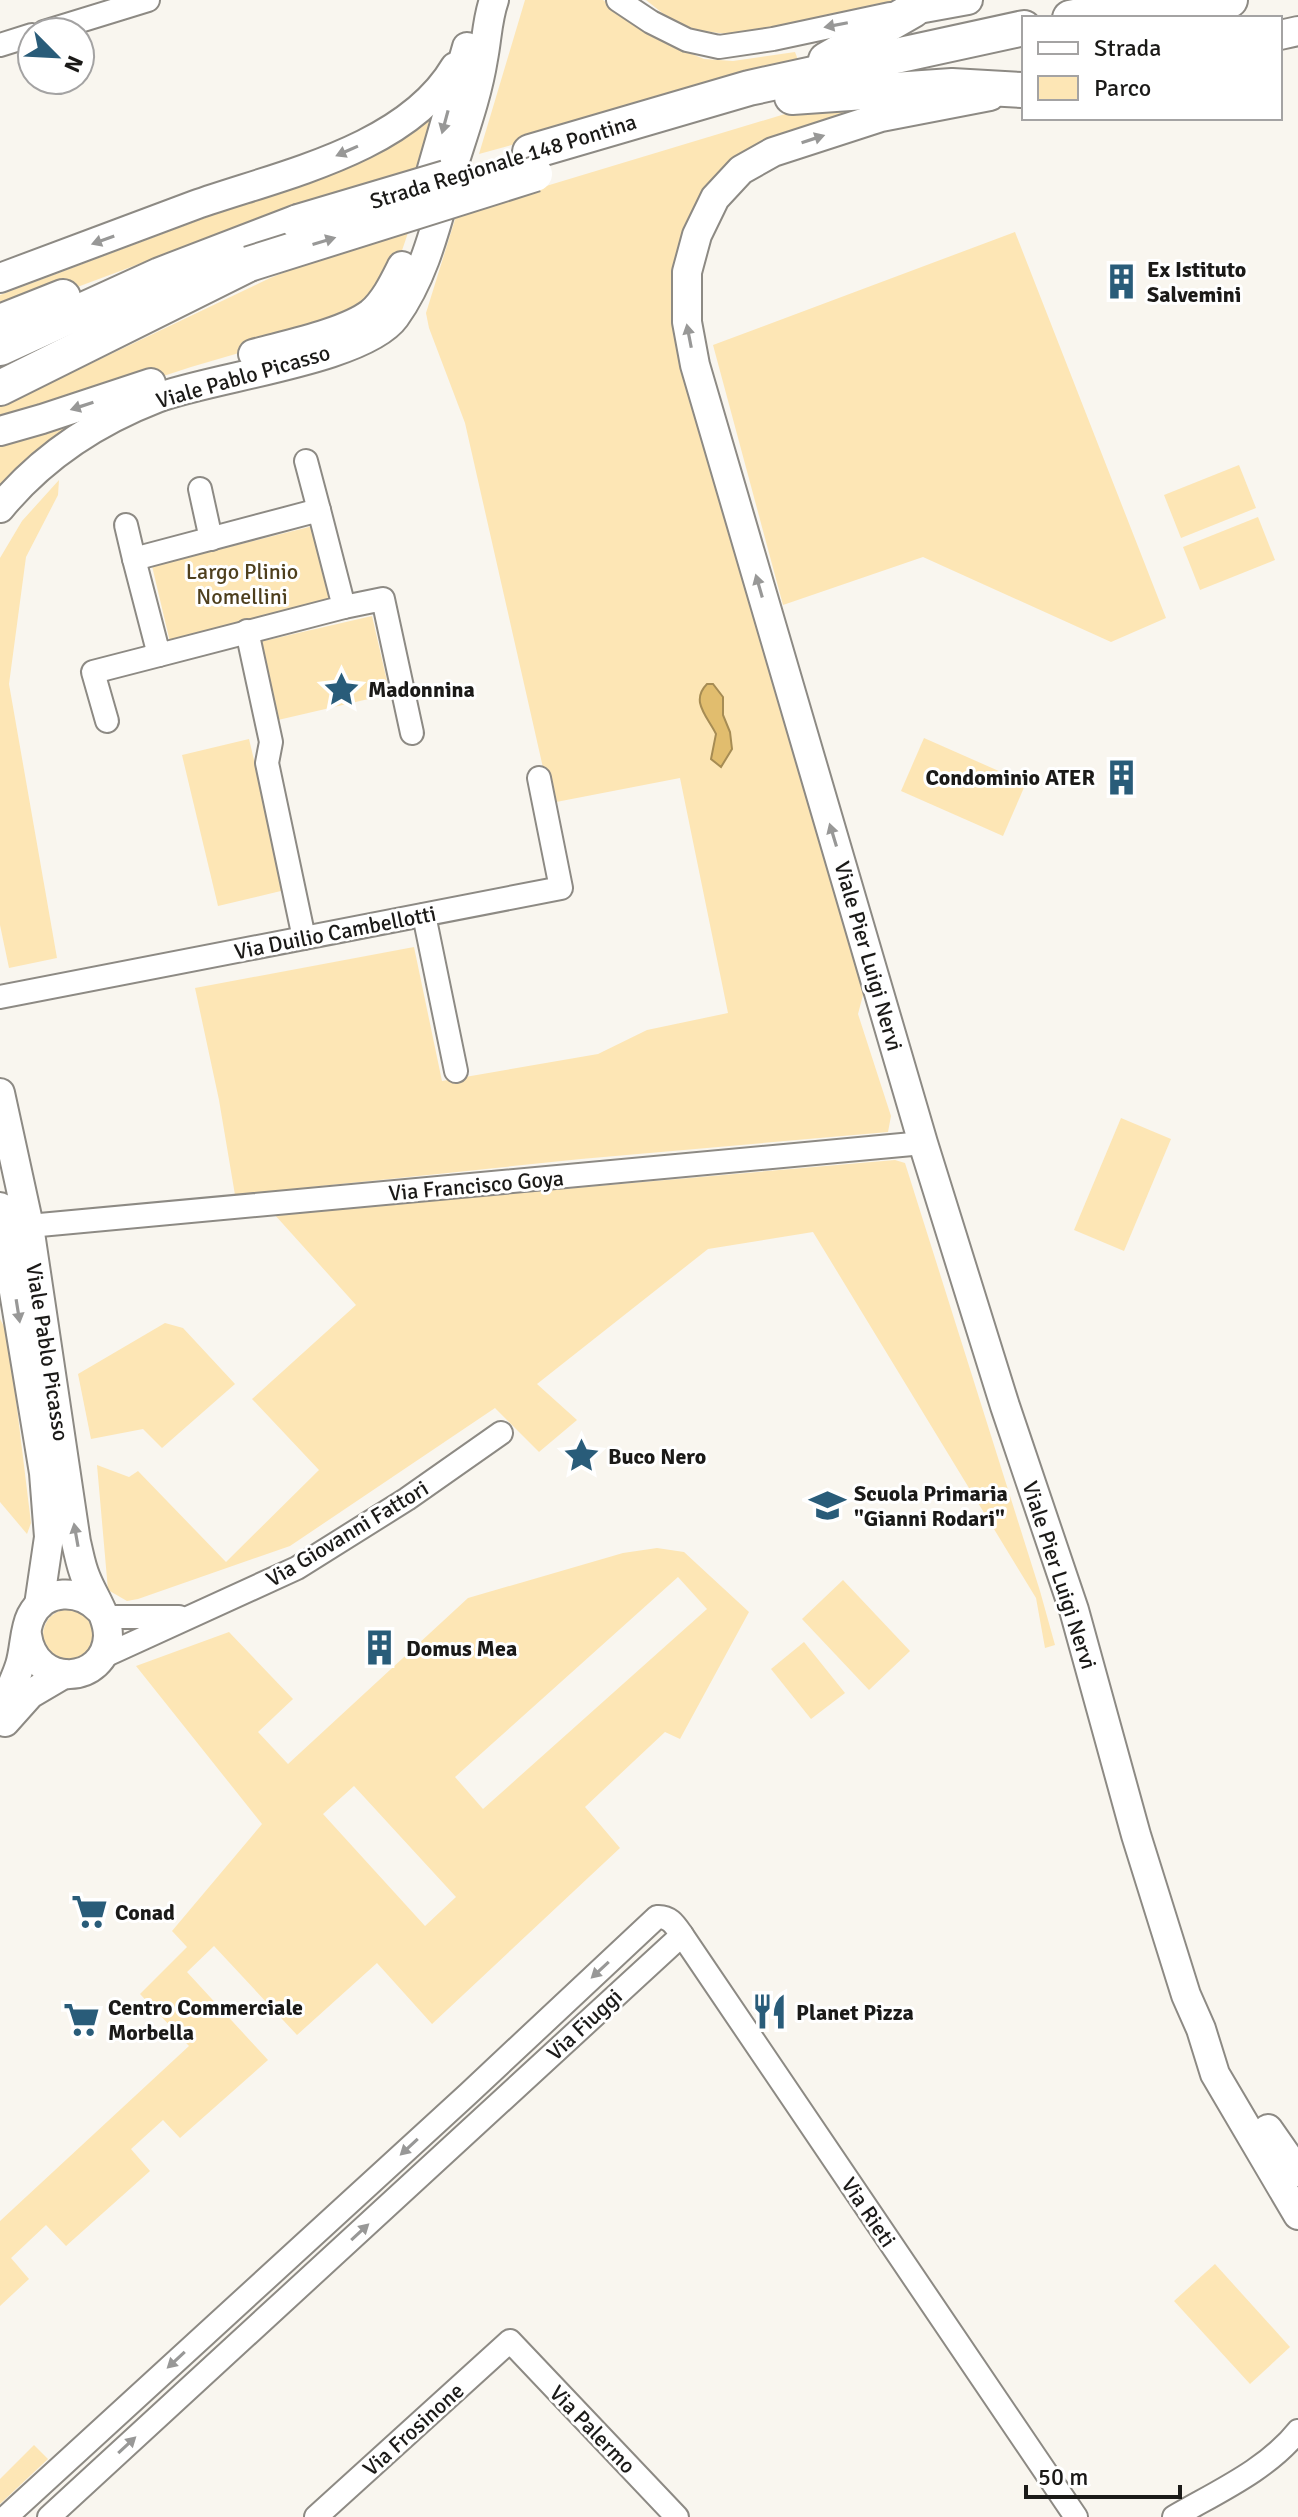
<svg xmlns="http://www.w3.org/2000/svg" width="1298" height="2517" viewBox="0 0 1298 2517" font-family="Signika,sans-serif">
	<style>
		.green { fill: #fde6b5; fill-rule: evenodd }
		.water { fill: #e1bd6e; stroke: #a68c54; stroke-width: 2 }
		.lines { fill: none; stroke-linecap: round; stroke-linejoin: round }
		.minor-casing { stroke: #8d8a84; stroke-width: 26 }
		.tertiary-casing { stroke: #8d8a84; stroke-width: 32 }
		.primary-casing { stroke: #8d8a84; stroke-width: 38 }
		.minor { stroke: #fff; stroke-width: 22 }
		.tertiary { stroke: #fff; stroke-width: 28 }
		.primary { stroke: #fff; stroke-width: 34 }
		.primary-bridge-casing { stroke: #8d8a84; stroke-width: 38; stroke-linecap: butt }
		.primary-bridge { stroke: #fff; stroke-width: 34 }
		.oneway { fill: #989897 }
		.labels { text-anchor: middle; stroke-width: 6; stroke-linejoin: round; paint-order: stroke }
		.street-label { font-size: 22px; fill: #1b1a18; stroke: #fff }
		.poi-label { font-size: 22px; font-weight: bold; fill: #1b1a18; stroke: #fff; text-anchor: start }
		.park-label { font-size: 22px; fill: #4e3f1d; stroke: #fff }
	</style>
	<rect width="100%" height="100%" fill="#f9f6ef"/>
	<!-- green -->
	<g class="green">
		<path d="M525,0H603L670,45L704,59L733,61L795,52L800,65L479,154Z"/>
		<path d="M646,0H919L743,36L695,30L666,16Z"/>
		<path d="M952,94L766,144L678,275L868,976L858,1014L891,1116L888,1132L581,1159L235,1195L219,1100L195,988L414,947L442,1081L598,1054L647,1030L728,1013L680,778L551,803L465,423L429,328L426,313L457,213L818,104Z"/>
		<path d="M447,97L416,174L219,234L24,307L0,314V295L218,213L332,174L372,157L415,130Z"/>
		<path d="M410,227L396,268L345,322L191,367L63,409L0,425V407L270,278L334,253Z"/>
		<path d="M1015,232L1166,618L1111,642L923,557L783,605L713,345Z"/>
		<path d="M108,414L0,497V445Z"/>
		<path d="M1239,465L1256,508L1181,538L1164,495Z"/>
		<path d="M59,480L58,495L26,557L9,684L57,958L9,968L0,925V558L22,521Z"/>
		<path d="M1258,517L1275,560L1200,590L1183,547Z"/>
		<path d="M313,526L332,602L170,642L152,566Z"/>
		<path d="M372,616L390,694L278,720L259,642Z"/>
		<path d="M924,738L1026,783L1003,836L901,791Z"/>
		<path d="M249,739L285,890L218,906L182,755Z"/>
		<path d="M1121,1118L1171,1139L1124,1251L1074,1230Z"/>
		<path d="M895,1160L905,1163L1040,1591L1055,1645L1045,1648L1036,1598L813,1232L708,1249L537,1384L577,1420L539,1452L495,1408L290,1546L138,1599L127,1601L108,1590L97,1465L129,1477L138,1471L226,1562L319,1470L252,1399L356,1305L274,1214Z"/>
		<path d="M0,1319L8,1334L31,1523L27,1534L0,1502Z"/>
		<path d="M165,1323L183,1328L235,1384L162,1448L143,1429L91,1439L78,1374Z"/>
		<path d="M657,1548L684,1552L749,1612L680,1739L665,1732L585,1807L620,1848L432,2024L377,1963L297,2035L214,1946L187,1972L268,2060L180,2138L163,2120L131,2149L150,2171L66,2246L46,2225L11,2258L29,2279L0,2306V2221L189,2046L140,1994L187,1947L172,1931L262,1824L136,1666L229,1632L293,1699L258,1732L288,1764L468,1598L623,1553ZM678,1577L707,1609L483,1809L455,1777ZM354,1786L456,1897L425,1926L323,1814Z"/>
		<path d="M843,1580L910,1651L869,1690L802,1619Z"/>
		<circle cx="69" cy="1635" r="26"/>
		<path d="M804,1642L845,1693L811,1719L771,1669Z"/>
		<path d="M1215,2264L1290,2347L1250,2384L1174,2301Z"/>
		<path d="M34,2445L48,2459L0,2504V2479Z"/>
	</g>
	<!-- water -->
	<path class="water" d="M707,684H713L723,697V715L730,732L732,749L721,767L711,759L716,734C707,716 690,701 707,684Z"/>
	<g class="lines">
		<defs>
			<g id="minor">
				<path d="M618,0L651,22L687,40L719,47L773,39L890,14"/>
				<path d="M44,32L148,0"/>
				<path d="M0,45L32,35"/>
				<path d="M306,461L319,510"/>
				<path d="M200,489L211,539"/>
				<path d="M319,510L344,607L159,655L134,559Z"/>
				<path d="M126,525L134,559"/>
				<path d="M344,607L383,599L412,733"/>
				<path d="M247,631L271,742L267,763L304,938"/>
				<path d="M107,721L93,672L159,655"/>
				<path d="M424,915L456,1071"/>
				<path d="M0,997L561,888L539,778"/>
				<path d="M29,1226L923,1143"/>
				<path d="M105,1619L112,1617H179"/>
				<path d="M100,1658L297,1568L407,1499L501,1433"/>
				<path d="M6,2517L468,2094L657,1917C670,1916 675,1925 682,1935L1076,2517"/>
				<path d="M49,2517L682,1935"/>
				<path d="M316,2517L510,2341L677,2517"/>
				<path d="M1174,2517C1217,2492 1267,2470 1298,2431"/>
			</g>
			<g id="tertiary">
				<path d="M913,10L968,0"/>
				<path d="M1280,35L1298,31"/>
				<path d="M990,96L881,117L773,152L741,170L715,198L697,235L687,272V322L695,365L923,1143L1005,1406L1074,1610L1136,1835L1186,1995L1201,2029L1215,2074L1298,2215"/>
				<path d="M423,200L467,47"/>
				<path d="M0,278C65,254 130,229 195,205C280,175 406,150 455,67"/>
				<path d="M253,354C285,345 345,333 371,313C385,301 394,282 402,266"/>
				<path d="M0,431L42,419L151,383"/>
				<path d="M0,508C42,457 95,422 157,398C212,377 364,360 395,317C426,274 437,220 452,170C463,134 477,97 483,59C487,39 487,20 494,0"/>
				<path d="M0,1093L29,1226L76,1542C79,1554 81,1567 86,1578C93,1596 108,1616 108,1636C106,1684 35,1690 27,1635"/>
				<path d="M0,1207L44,1473L49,1537L39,1605"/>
				<path d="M0,1711C7,1696 15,1681 20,1665C25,1649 24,1630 31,1616C45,1588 80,1589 99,1609"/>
				<path d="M5,1722L30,1694L64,1674"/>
				<path d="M1268,2129L1298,2172"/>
			</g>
			<g id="primary">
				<path d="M1070,18L1155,0"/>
				<path d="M1140,18L1230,0"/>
				<path d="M826,60L913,10"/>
				<path d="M792,97L952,86L1022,90"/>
				<path d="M530,152L749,88L1024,28"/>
				<path d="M0,322L63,297"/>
				<path d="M0,348L160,275L298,222"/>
				<path d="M0,388L249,264"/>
			</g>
		</defs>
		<!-- minor casing -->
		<use href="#minor" class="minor-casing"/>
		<!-- tertiary casing -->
		<use href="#tertiary" class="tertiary-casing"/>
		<!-- primary casing -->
		<use href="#primary" class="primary-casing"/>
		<!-- minor -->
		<use href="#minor" class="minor"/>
		<!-- tertiary -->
		<use href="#tertiary" class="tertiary"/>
		<!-- primary -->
		<use href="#primary" class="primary"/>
		<defs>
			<g id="primary-bridge">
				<path d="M298,222L446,178"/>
				<path d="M249,264L535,174"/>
			</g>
		</defs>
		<!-- primary-bridge casing -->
		<use href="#primary-bridge" class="primary-bridge-casing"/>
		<!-- primary-bridge -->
		<use href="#primary-bridge" class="primary-bridge"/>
	</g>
	<!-- one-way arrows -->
	<defs><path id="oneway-solid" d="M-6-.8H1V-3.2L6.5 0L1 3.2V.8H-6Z" transform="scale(2)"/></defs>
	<g class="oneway">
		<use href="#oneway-solid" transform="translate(836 25) rotate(169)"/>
		<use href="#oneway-solid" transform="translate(445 122) rotate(105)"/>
		<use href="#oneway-solid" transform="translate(813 139) rotate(-18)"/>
		<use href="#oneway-solid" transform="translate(347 151) rotate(156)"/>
		<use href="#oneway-solid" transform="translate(103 240) rotate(160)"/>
		<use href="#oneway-solid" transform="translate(324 241) rotate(-17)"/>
		<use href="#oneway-solid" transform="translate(689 336) rotate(-101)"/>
		<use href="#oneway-solid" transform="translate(82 406) rotate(162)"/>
		<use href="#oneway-solid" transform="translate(759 586) rotate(-106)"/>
		<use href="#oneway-solid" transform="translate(833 835) rotate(-107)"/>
		<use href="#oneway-solid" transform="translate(18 1311) rotate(81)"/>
		<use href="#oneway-solid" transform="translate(76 1535) rotate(-100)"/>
		<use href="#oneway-solid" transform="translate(600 1970) rotate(137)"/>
		<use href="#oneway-solid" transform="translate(409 2147) rotate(137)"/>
		<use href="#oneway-solid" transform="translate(360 2232) rotate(-43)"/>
		<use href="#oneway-solid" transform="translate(176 2360) rotate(137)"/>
		<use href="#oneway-solid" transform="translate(127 2445) rotate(-43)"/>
	</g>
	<!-- icons -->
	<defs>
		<symbol id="building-bare" viewBox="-9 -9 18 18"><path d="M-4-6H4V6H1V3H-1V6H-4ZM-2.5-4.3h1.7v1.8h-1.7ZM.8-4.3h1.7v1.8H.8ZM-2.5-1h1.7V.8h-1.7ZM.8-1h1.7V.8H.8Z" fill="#295c79" stroke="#fff" stroke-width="2.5" paint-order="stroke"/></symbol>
		<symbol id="sight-bare" viewBox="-9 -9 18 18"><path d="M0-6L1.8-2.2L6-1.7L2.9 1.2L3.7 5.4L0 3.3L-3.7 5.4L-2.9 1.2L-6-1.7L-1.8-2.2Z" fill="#295c79" stroke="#fff" stroke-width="2.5" paint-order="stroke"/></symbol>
		<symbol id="school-bare" viewBox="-9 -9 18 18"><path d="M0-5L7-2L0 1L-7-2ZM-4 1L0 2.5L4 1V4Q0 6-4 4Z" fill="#295c79" stroke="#fff" stroke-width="2.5" paint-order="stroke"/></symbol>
		<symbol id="supermarket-bare" viewBox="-9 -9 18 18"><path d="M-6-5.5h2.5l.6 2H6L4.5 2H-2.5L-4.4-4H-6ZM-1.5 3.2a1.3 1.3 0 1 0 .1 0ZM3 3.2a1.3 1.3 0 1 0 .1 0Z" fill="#295c79" stroke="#fff" stroke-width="2.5" paint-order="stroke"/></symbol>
		<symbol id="restaurant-bare" viewBox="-9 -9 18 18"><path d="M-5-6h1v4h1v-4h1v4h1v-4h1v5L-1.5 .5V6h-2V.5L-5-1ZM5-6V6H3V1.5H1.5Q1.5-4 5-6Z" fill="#295c79" stroke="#fff" stroke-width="2.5" paint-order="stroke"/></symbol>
	</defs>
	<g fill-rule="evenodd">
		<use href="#building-bare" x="1096" y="256" width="51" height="51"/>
		<use href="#sight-bare" x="316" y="664" width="51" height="51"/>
		<use href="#building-bare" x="1096" y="752" width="51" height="51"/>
		<use href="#sight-bare" x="556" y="1430" width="51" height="51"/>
		<use href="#school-bare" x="802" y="1480" width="51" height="51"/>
		<use href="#building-bare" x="354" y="1622" width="51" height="51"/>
		<use href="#supermarket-bare" x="64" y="1886" width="51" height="51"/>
		<use href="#restaurant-bare" x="744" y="1986" width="51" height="51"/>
		<use href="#supermarket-bare" x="56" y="1994" width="51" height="51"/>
	</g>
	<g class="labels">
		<!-- street labels -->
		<g class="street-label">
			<text transform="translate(503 161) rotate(-17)" y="8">Strada Regionale 148 Pontina</text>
			<text transform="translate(243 376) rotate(-16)" y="8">Viale Pablo Picasso</text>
			<text transform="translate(335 932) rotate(-11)" y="8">Via Duilio Cambellotti</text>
			<text transform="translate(869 956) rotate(74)" y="8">Viale Pier Luigi Nervi</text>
			<text transform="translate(476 1185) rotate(-5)" y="8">Via Francisco Goya</text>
			<text transform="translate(48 1352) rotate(81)" y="8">Viale Pablo Picasso</text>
			<text transform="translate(347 1533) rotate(-31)" y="8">Via Giovanni Fattori</text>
			<text transform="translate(1060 1575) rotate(72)" y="8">Viale Pier Luigi Nervi</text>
			<text transform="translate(584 2024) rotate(-43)" y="8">Via Fiuggi</text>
			<text transform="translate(869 2212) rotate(56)" y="8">Via Rieti</text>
			<text transform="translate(413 2429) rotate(-42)" y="8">Via Frosinone</text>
			<text transform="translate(593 2429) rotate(46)" y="8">Via Palermo</text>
		</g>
		<!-- poi labels -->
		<g class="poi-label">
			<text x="1147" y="277">Ex Istituto<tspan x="1147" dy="25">Salvemini</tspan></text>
			<text x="368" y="697">Madonnina</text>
			<text x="1095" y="785" text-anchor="end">Condominio ATER</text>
			<text x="608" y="1464">Buco Nero</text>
			<text x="854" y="1501">Scuola Primaria<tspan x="854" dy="25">"Gianni Rodari"</tspan></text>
			<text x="406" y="1656">Domus Mea</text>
			<text x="115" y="1920">Conad</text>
			<text x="108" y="2015">Centro Commerciale<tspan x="108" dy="25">Morbella</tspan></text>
			<text x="796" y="2020">Planet Pizza</text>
		</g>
		<!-- park labels -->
		<g class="park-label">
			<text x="242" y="579">Largo Plinio<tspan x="242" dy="25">Nomellini</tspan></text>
		</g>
	</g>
	<!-- legend -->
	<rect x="1022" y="16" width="260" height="104" fill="#ffffff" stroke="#a4a3a3" stroke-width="2"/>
	<rect x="1038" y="42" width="40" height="12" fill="#ffffff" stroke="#a4a3a3" stroke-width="2"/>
	<text x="1094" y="56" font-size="24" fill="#1b1a18">Strada</text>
	<rect x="1038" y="76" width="40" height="24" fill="#fde6b5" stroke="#a4a3a3" stroke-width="2"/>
	<text x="1094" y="96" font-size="24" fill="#1b1a18">Parco</text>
	<!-- north arrow -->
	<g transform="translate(56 56) rotate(114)"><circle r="38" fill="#ffffff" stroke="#a4a3a3" stroke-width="2"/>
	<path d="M0-6L14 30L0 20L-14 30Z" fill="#295c79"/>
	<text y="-12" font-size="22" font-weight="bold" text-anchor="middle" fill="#1b1a18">N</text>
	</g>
	<!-- scale -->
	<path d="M1026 2485v12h154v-12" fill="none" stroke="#1b1a18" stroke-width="4"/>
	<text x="1038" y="2485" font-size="24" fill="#1b1a18" stroke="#ffffff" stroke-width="6" paint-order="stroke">50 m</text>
</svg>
